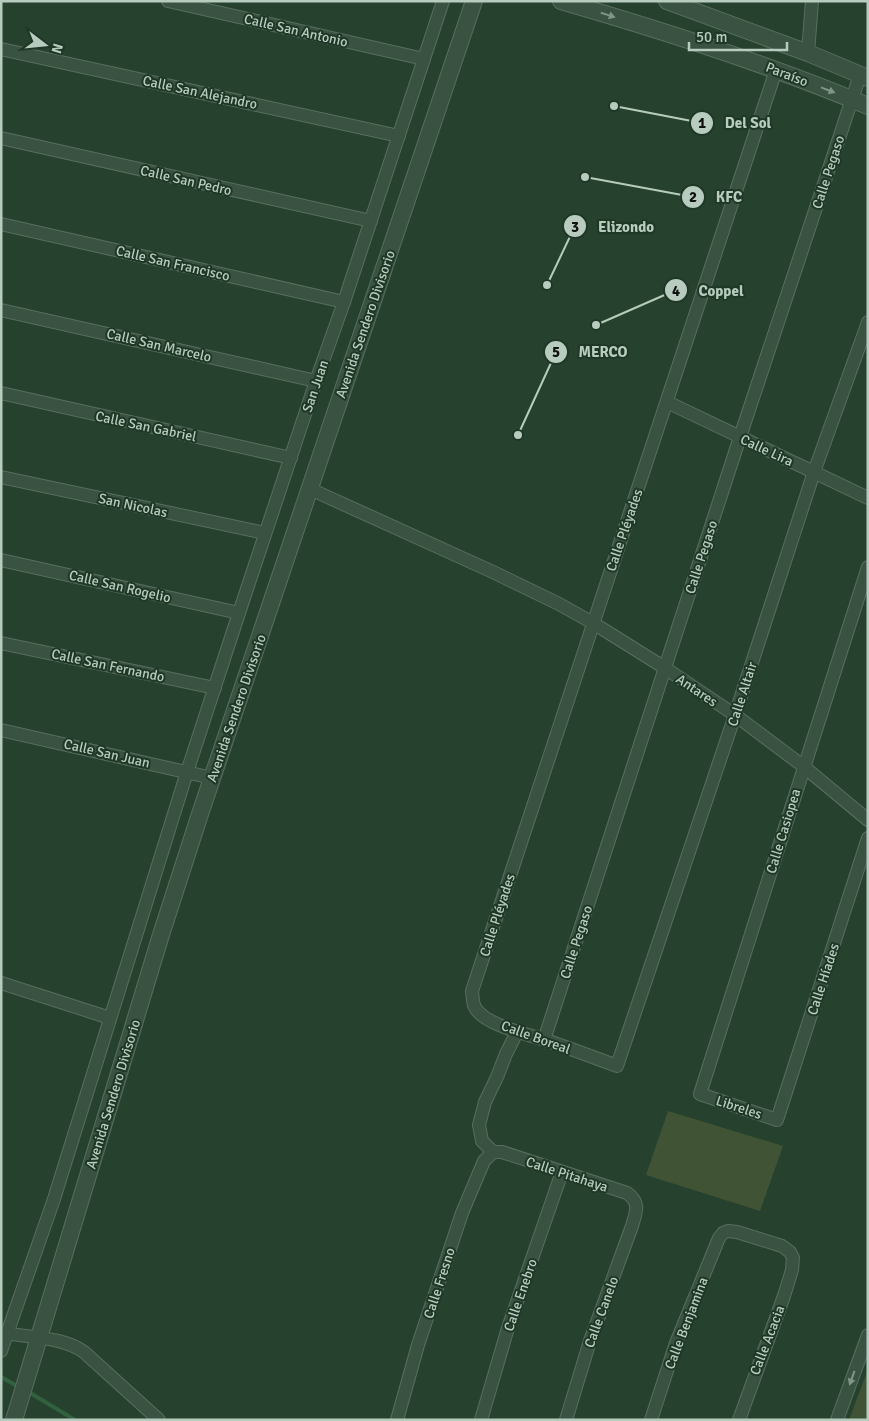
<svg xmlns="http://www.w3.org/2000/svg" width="869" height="1421" viewBox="0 0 869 1421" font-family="Signika,sans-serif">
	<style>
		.green { fill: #405335 }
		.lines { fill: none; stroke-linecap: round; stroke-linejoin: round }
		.stream { stroke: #326140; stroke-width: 4 }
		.minor-casing { stroke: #586f5f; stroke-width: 14 }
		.tertiary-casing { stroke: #586f5f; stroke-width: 18 }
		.minor { stroke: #3a5241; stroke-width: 12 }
		.tertiary { stroke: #3a5241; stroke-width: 16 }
		.oneway { fill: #7f9586 }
		.labels { text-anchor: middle; stroke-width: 4; stroke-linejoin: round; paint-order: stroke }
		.street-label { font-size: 14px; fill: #b7ccbe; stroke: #1f3726 }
		.leader { fill: none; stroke: #b7ccbe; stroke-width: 2 }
		.callout-dot { fill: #b7ccbe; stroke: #1f3726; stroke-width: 2 }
		.mark-label { font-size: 15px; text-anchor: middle; font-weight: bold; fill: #111 }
		.callout-label { font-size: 15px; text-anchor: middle; font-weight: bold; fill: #b7ccbe; stroke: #1f3726; stroke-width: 4; stroke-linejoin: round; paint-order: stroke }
	</style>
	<rect width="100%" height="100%" fill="#26422e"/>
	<!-- green -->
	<g class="green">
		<path d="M668,1111L783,1146L760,1211L646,1175Z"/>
		<path d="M868,1369V1420H849Z"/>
	</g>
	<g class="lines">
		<!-- stream -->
		<g class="stream">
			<path d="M1,1377L19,1387"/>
			<path d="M27,1391L75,1420"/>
		</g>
		<defs>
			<g id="minor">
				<path d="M168,1L424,59"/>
				<path d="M1,49L399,136"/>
				<path d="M808,53L812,1"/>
				<path d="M776,70L472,991C473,997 472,1004 476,1009C486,1025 527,1034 545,1040C569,1048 593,1057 617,1066L735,715L814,472L868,322"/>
				<path d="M1,138L371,221"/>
				<path d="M1,224L344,302"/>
				<path d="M1,310L316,381"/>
				<path d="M1,393L291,458"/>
				<path d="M667,402L868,498"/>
				<path d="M1,477L265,533"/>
				<path d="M310,489L493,572L559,604L593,623L665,668L735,715L803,766L868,820"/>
				<path d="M1,560L239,613"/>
				<path d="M868,567L700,1094L777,1120L868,838"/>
				<path d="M1,643L215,688"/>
				<path d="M1,730L212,778"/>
				<path d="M1,983L110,1018"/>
				<path d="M544,1040L740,437L860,75"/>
				<path d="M493,1152H502L627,1193C641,1203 636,1212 632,1226L590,1341L566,1420"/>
				<path d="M493,1152L482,1141L479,1125L485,1102L497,1077L506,1054L517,1032"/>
				<path d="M1,1332C27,1338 62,1336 84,1352L159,1420"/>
				<path d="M1,1351L54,1199L187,772L239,613L316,381L344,302L443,1"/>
				<path d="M397,1420L418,1345L462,1213L484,1161L493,1152"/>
				<path d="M481,1420L508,1328L562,1172"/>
				<path d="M651,1420L676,1343L719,1238L723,1233L728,1231L737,1232L782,1246L790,1252L793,1258L792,1270L784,1296L739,1420"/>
				<path d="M837,1420L868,1335"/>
			</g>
			<g id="tertiary">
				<path d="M561,1C665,31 768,64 868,106"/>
				<path d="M667,1L808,53L868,78"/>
				<path d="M14,1420L160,938L199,817L474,1"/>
			</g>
		</defs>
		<!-- minor casing -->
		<use href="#minor" class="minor-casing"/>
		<!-- tertiary casing -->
		<use href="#tertiary" class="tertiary-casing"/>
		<!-- minor -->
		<use href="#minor" class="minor"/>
		<!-- tertiary -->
		<use href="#tertiary" class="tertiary"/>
	</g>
	<!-- one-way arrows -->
	<defs><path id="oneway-solid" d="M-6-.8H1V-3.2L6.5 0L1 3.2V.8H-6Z" transform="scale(1.25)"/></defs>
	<g class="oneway">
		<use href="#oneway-solid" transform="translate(608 15) rotate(17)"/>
		<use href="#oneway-solid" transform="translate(828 90) rotate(21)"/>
		<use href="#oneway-solid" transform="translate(852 1378) rotate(110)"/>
	</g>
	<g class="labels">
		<!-- street labels -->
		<g class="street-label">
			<text transform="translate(296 30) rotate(13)" y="5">Calle San Antonio</text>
			<text transform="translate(787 74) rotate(21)" y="5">Paraíso</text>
			<text transform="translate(200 92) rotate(12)" y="5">Calle San Alejandro</text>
			<text transform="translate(828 172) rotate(-72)" y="5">Calle Pegaso</text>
			<text transform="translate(186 180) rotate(13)" y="5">Calle San Pedro</text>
			<text transform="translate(173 263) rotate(13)" y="5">Calle San Francisco</text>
			<text transform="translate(365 324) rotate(-71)" y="5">Avenida Sendero Divisorio</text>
			<text transform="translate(159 345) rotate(13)" y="5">Calle San Marcelo</text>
			<text transform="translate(315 386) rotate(-71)" y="5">San Juan</text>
			<text transform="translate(146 426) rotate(12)" y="5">Calle San Gabriel</text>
			<text transform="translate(767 450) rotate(25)" y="5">Calle Lira</text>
			<text transform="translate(133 505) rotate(12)" y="5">San Nicolas</text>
			<text transform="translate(624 530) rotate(-71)" y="5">Calle Pléyades</text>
			<text transform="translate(701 557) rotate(-72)" y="5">Calle Pegaso</text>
			<text transform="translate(120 586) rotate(13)" y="5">Calle San Rogelio</text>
			<text transform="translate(108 665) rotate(12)" y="5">Calle San Fernando</text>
			<text transform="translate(697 690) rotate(34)" y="5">Antares</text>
			<text transform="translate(742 694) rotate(-72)" y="5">Calle Altair</text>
			<text transform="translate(236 708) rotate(-71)" y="5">Avenida Sendero Divisorio</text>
			<text transform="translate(107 753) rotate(13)" y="5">Calle San Juan</text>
			<text transform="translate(783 831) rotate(-73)" y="5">Calle Casiopea</text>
			<text transform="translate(497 915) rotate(-72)" y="5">Calle Pléyades</text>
			<text transform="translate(576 942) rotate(-72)" y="5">Calle Pegaso</text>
			<text transform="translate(823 979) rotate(-72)" y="5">Calle Híades</text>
			<text transform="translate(536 1037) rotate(20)" y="5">Calle Boreal</text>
			<text transform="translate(113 1094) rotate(-73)" y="5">Avenida Sendero Divisorio</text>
			<text transform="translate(739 1107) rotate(18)" y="5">Libreles</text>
			<text transform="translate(567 1174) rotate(18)" y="5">Calle Pitahaya</text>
			<text transform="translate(439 1283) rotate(-72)" y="5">Calle Fresno</text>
			<text transform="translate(520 1295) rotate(-71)" y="5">Calle Enebro</text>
			<text transform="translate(601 1312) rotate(-70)" y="5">Calle Canelo</text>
			<text transform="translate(686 1323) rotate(-69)" y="5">Calle Benjamina</text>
			<text transform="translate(767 1340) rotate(-69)" y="5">Calle Acacia</text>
		</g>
	</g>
	<!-- callouts -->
	<path class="leader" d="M614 106L702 123M585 177L693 197M547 285L575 226M596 325L676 290M518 435L556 352"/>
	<g class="callout-dot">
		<circle cx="614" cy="106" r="5"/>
		<circle cx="585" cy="177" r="5"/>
		<circle cx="547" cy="285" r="5"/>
		<circle cx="596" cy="325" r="5"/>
		<circle cx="518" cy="435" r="5"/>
		<circle cx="702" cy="123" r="12"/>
		<circle cx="693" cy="197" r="12"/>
		<circle cx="575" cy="226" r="12"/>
		<circle cx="676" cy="290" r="12"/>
		<circle cx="556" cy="352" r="12"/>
	</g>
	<g class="mark-label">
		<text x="702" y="128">1</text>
		<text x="693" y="202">2</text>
		<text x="575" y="232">3</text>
		<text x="676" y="296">4</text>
		<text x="556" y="357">5</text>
	</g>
	<g class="callout-label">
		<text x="748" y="128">Del Sol</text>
		<text x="729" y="202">KFC</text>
		<text x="626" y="232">Elizondo</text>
		<text x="721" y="296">Coppel</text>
		<text x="603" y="357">MERCO</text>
	</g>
	<!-- border -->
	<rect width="869" height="1421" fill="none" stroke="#b7ccbe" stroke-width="5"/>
	<!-- north arrow -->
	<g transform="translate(45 45) rotate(106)" stroke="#1f3726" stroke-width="4" paint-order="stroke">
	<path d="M0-4L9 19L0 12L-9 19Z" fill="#b7ccbe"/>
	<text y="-8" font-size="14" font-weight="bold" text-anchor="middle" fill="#b7ccbe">N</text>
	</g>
	<!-- scale -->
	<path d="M689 42v8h98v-8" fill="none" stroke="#b7ccbe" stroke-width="2.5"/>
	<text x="696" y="42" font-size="15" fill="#b7ccbe" stroke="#1f3726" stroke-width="4" paint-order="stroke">50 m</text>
</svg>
